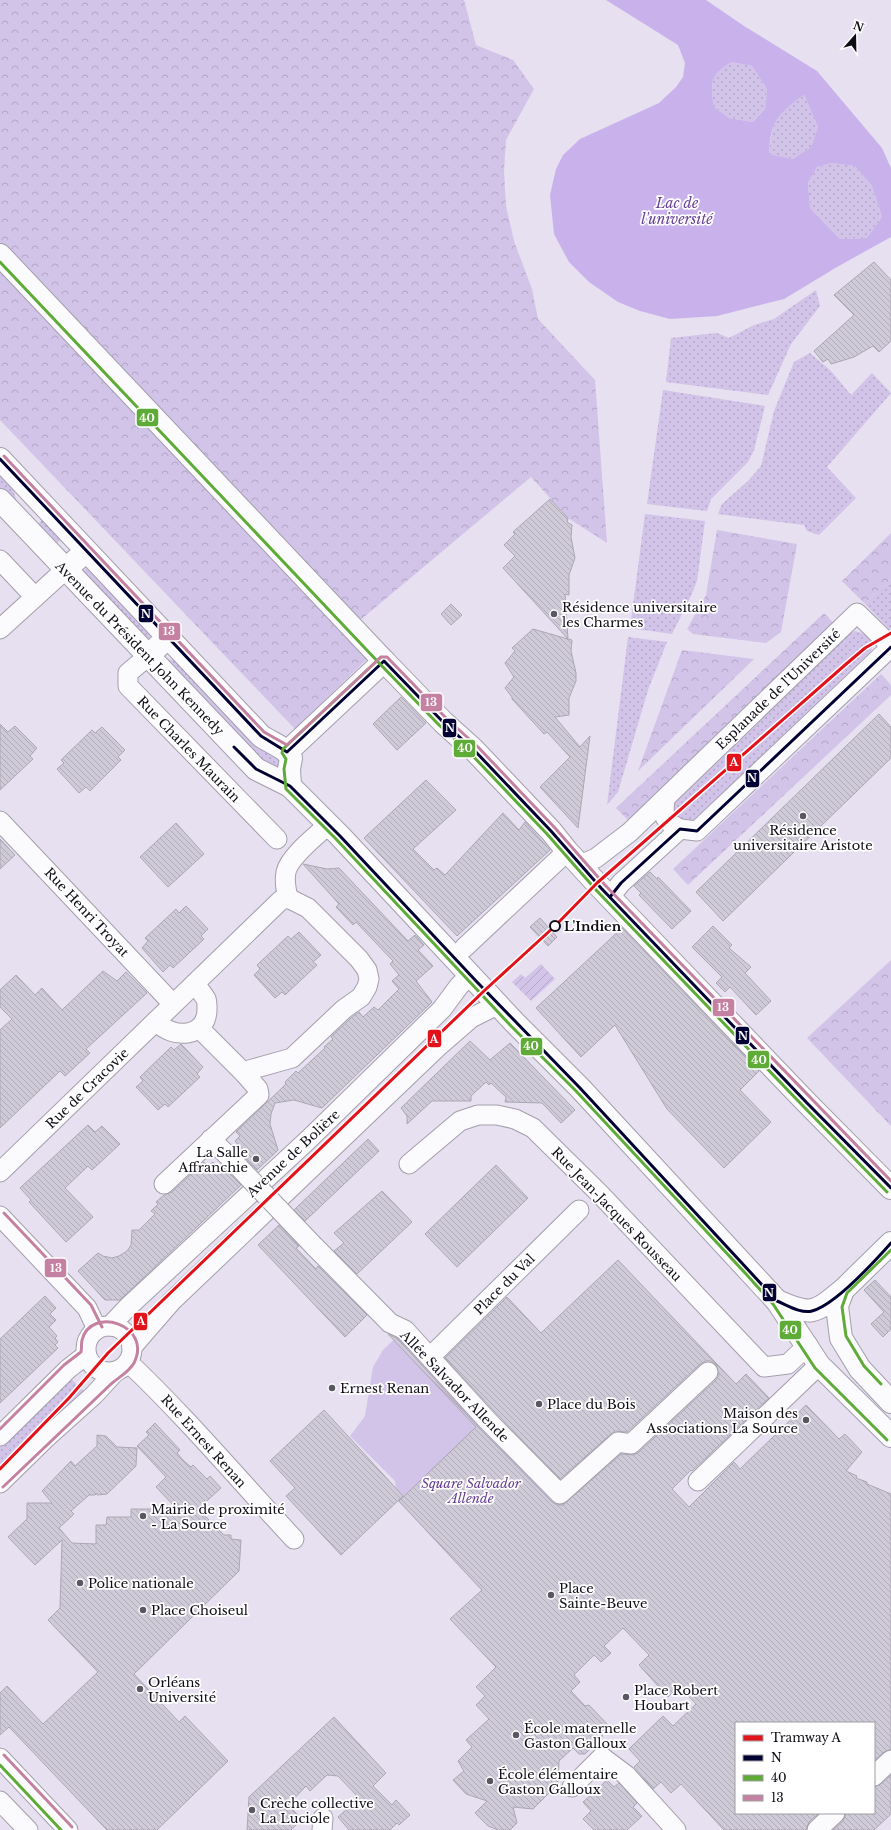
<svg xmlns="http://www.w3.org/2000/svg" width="891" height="1830" viewBox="0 0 891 1830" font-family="'Libre Baskerville',serif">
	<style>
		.grass { fill: url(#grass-dots) }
		.forest { fill: url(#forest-crowns) }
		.park { fill: #d2c3e9 }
		.garden { fill: url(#garden-furrows) }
		.water { fill: #c9b2ec; fill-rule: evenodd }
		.building { fill: url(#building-back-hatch); stroke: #aca7b4 }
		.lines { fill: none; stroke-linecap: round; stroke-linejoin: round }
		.street-casing { stroke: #a39fab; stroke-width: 21 }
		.secondary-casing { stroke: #a39fab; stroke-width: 24 }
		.primary-casing { stroke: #a39fab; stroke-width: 24 }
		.street { stroke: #fbfafd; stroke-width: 19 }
		.secondary { stroke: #fbfafd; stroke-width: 22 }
		.primary { stroke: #fbfafd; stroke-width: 22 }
		.street-bridge-casing { stroke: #a39fab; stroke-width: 21; stroke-linecap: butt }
		.street-bridge { stroke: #fbfafd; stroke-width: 19 }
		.bus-1-casing { stroke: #fff; stroke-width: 6 }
		.bus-2-casing { stroke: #fff; stroke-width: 6 }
		.bus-3-casing { stroke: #fff; stroke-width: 6 }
		.bus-1 { stroke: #003; stroke-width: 3 }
		.bus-2 { stroke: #5eab38; stroke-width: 3 }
		.bus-3 { stroke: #c581a2; stroke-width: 3 }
		.tram-1-casing { stroke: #fff; stroke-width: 6 }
		.tram-1 { stroke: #e2121a; stroke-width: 3 }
		.poi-dot { fill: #5a5662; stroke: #fff; stroke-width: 1.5 }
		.stop-dot { fill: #fff; stroke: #0f0c15; stroke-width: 2 }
		.labels { text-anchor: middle; stroke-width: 3.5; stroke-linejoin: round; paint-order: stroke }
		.poi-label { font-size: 13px; fill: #0f0c15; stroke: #fff; text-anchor: start }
		.street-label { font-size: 13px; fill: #0f0c15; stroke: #fff }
		.stop-label { font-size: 13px; font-weight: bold; fill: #0f0c15; stroke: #fff; text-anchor: start }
		.park-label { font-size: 13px; font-style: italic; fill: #643c94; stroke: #fff }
		.water-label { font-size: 14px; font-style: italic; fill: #673f97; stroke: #fff }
		.line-badge { stroke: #fff; stroke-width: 1.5 }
		.badge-label { font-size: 11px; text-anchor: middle; font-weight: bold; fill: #fff }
	</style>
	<defs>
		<pattern id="grass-dots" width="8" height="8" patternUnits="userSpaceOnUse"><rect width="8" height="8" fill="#d2c3e9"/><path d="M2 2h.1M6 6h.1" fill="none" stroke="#b3a6c7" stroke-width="1.8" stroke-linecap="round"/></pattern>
		<pattern id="forest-crowns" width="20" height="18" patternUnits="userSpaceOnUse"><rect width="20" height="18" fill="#d2c3e9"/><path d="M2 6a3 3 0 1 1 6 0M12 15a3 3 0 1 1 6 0" fill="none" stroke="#b3a6c7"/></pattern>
		<pattern id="garden-furrows" width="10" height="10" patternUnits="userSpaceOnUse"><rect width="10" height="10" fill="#d2c3e9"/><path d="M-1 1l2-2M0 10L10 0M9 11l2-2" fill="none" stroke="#b3a6c7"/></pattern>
		<pattern id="building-back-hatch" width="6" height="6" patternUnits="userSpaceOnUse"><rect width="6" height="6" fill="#cfcad7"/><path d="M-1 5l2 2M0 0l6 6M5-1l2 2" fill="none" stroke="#b1acb8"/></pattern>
	</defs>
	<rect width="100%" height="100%" fill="#e6e0f0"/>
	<!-- grass -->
	<g class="grass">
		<path d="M732,62L752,66L767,89L765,109L753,122L729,118L714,107C710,84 710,74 732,62Z"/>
		<path d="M804,95L818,127L811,147L793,159L769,154C773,117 775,116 804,95Z"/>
		<path d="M832,163L855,166L872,186L882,217L867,238L840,239L810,208L808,183L817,167Z"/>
		<path d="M816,290L820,306L791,344L768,395L666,382L671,338L717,333L729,338L754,325L774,319Z"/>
		<path d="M810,353L831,371L851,395L872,373L891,393L827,467L856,498L819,535L807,531L804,525L718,514L722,504L748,481L761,466L774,411L794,362Z"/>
		<path d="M663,390L765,406L754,450L748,462L711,499L707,511L647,504Z"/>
		<path d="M0,471L10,481L16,499L14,501L0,489Z"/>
		<path d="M645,514L705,521L697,581L690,598L672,634L630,628Z"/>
		<path d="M44,518L61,536V540L57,543L51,542L37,525Z"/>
		<path d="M90,567L151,635L149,638L145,639L82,571Z"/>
		<path d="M891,579V631L865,604Z"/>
		<path d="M855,631C874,636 874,643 869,660L698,822L678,821L672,811L675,798L846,635Z"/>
		<path d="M628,637L667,642L648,690L618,792L607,805Z"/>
		<path d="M165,658L182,663L281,755L279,768L275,769L250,751Z"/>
		<path d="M68,1376L86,1393L0,1475V1445Z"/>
	</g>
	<!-- forest -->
	<g class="forest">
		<path d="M0,0H464L476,45L513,60L534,89L506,140L504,171L506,206L514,241L532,289L538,319L595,380L607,543L568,518L531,477L346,632L369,657L295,729L0,420Z"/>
		<path d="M717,530L797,544L781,632L766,643L693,634L687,629L706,595Z"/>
		<path d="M891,533V579L865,604L842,581Z"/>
		<path d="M824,613L839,629L632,824L616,808Z"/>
		<path d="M682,650L754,659L638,771Z"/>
		<path d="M881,674L891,685V695L688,885L673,869Z"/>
		<path d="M891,960V1126L807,1038Z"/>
	</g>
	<!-- park -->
	<path class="park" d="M403,1331L586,1525L496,1606L398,1501L395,1481L350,1436L365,1416L373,1367L383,1350Z"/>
	<!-- garden -->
	<path class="garden" d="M541,964L555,979L531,1001L512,982L521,974L525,978Z"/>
	<!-- water -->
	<path class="water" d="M606,0H706L744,26L817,71L882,148L891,168V237L837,267L784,299L717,316L670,319L640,311L618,302L589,282L569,262L554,234L550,195L556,169L563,155L580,139L659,103L676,87L683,77L685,63L678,45ZM732,62L752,66L767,89L765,109L753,122L729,118L714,107C710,84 710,74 732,62ZM804,95L818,127L811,147L793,159L769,154C771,119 777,115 804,95ZM832,163L855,166L872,186L882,217L867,238L840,239L810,208L808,183L817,167Z"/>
	<!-- building -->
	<g class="building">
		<path d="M874,262L891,280V341L879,352L873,346L854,357L831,364L828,359L823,362L814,351L854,315L834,295Z"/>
		<path d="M550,499L568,518L567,522L572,525L571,537L575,558L569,575V595L565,594L568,639L572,640L571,651L576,673V681L569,698V715L555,717L580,747L590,736L578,828L540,787L570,757L547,732L544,734L512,699V697L505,688L514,677L505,663L515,651L512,648L533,629L568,639L503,568L515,556L504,545L515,534L513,532Z"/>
		<path d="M451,604L462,615L451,625L441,614Z"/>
		<path d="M401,697L426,723L397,750L373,724Z"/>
		<path d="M879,714L891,727V758L723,921L696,892Z"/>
		<path d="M0,724L8,732L15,726L37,748L30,756L33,759L0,790Z"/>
		<path d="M102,727L125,750L118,757L121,760L90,791L86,787L79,793L57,769L64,763L61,760L92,730L95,733Z"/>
		<path d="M426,780L456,810L413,849L434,870L437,868L445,875L503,813L519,830L525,822L550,850L457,936L364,838Z"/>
		<path d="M176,823L204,854L168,887L140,857Z"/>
		<path d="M0,839L15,855L0,869Z"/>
		<path d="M303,864L327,869L339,868L408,941L415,935L424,945L418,950L433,966L416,981L432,1002L322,1108L294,1100L275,1103L271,1114L270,1124L278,1150L257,1170L238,1150L240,1147L235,1141L240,1136L236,1132L286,1084L285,1082L296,1071L298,1073L325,1048L324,1047L333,1039L331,1037L351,1018L359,1012L363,1017L374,1007L378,1010L399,989L392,981L399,975L390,964L393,961L356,922L353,925L336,907L339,904Z"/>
		<path d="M650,872L657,879L658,877L691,911L672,929L639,895L641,893L634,886Z"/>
		<path d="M186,906L208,929L201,936L204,939L173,968L170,965L163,972L142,948L148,941L145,938L176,909L179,913Z"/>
		<path d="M540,918L557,937L548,946L530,927Z"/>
		<path d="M713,926L732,945L729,948L751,967L745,973L771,1001L756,1015L730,987L725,992L716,983L722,977L692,947Z"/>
		<path d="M622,928L759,1071L740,1090L771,1122L724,1168L667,1109L615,1025L581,1057L536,1008Z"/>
		<path d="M299,932L321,955L313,962L317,965L285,995L282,992L275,998L254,975L260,969L257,965L288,936L291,939Z"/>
		<path d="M103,971L117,981L126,972L147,993L86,1049L90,1053L65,1076L60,1071L0,1128V1030L12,1019L0,1007V990L16,975L35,995L42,988L62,1010Z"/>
		<path d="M470,1041L490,1060L510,1043L575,1110L561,1123L542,1103L505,1102L506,1097L491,1083L489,1085L486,1082L471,1096V1101H432L407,1124V1116L401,1108Z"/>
		<path d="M181,1044L203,1067L197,1074L200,1077L168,1107L165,1104L158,1110L136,1087L143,1081L140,1077L171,1047L174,1050Z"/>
		<path d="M88,1125L95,1132L102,1126L120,1144L92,1170L88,1166L65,1188L93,1217L66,1242L29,1202L31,1200L20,1188Z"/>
		<path d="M368,1139L379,1151L305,1221L294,1210Z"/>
		<path d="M204,1162L208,1166L213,1162L219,1168L221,1165L241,1185L120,1300H105L78,1271L98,1253L103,1256L112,1258L119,1256L127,1251L131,1245L132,1230H139L155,1214L151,1211L158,1204L156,1202L164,1195L172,1192Z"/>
		<path d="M496,1165L528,1198L457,1267L425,1234Z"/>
		<path d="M382,1191L412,1222L357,1274L334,1251L344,1243L334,1233Z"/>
		<path d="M279,1225L299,1246L296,1248L316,1269L318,1266L367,1315L345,1337L258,1245Z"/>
		<path d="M618,1260L736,1384L746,1374L769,1398L692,1471L691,1470L672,1489L689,1507L734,1462L740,1469L806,1405L839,1439L845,1434L862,1452L846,1471L857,1476L856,1478L867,1482V1484L891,1494V1749L884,1752L874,1761V1723H736V1813H819L809,1822L806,1830H724L681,1784L671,1793L661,1782L653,1789L634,1767L640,1761L629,1749L663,1716L673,1726L696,1704L679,1686L668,1697L639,1665L649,1655L623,1628L604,1646L611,1653L601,1662L594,1655L574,1675L580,1682L571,1691L585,1706L589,1705L609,1726L603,1732L602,1737L585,1754H579L573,1748L559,1761L558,1784L533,1809L513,1807L517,1823L510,1830H498L488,1826L475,1813L487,1801L466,1794L453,1780L464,1771L458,1761L472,1747L466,1740L489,1719L476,1705L485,1696L476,1687L496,1667L450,1619L482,1590L399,1501L476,1427L388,1334L398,1339L479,1428L552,1502L557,1505H563L621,1454L634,1455L639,1452L716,1380L719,1375L716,1365L711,1361H705L700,1364L627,1432L615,1431L611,1434L560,1479L495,1412L445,1358L507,1297L541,1333Z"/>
		<path d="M875,1280L891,1297V1329L883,1337L871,1324L884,1312L864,1290Z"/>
		<path d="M45,1296L56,1308L50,1314L56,1320L49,1327L57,1336L55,1338L58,1342L55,1345L58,1348L0,1403V1339Z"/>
		<path d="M324,1410L403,1496L341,1555L286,1496L295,1488L270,1461Z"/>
		<path d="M155,1423L180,1450L177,1453L184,1461L191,1467L193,1465L207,1479L210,1476L221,1488L198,1509L224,1535H231V1539L241,1540L239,1571L134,1674L179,1722L185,1716L228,1761L157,1830H107L9,1727L0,1735V1693L7,1686L43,1724L98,1672L48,1620L60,1608L62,1540L35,1565L8,1537L27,1519V1503H52L42,1491L71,1461L75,1466L97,1446V1435L106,1436L117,1447L137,1448L136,1466L107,1494L97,1495V1493L95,1495H89L71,1511L74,1514L59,1528L72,1543L96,1544V1525H106L107,1517H131V1509H177L156,1487L166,1477L137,1446L149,1435L146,1432Z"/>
		<path d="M334,1717L386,1773L373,1786L392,1805L396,1800L410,1815L399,1825L397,1823L390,1830H349L338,1817L359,1798L338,1776L327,1775L310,1791L306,1786L288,1805L302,1819L291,1830H247L249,1797Z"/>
		<path d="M891,1775V1814L874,1830H833L843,1821L846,1813H874V1787L881,1784Z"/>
		<path d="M607,1780L614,1787L619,1783L637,1803L633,1807L642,1816L627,1830H594L583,1819L591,1811L583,1802Z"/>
	</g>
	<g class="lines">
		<defs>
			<g id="street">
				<path d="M0,560L35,597"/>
				<path d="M0,629L65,570"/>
				<path d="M147,657L128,673V686L277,839"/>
				<path d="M665,799C663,818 663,820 680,829"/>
				<path d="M0,821L173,1004"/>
				<path d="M580,865L596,858L630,832L857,613L891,646"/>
				<path d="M610,897L621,883L680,829L697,831L891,647"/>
				<path d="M288,898C286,889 284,881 286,872C289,857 316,836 328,825"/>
				<path d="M464,948L561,857"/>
				<path d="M156,1021C172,1040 208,1038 207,1008C207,1005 207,1001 206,999C203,994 198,988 195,984"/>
				<path d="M211,1139L232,1160"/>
				<path d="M409,1164L460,1121L478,1115H497L515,1119L533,1128L600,1194L764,1367L788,1364L808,1345"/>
				<path d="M0,1172L281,900L288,898L308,908L359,959L367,970L369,979L367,987L361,997L344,1009L292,1058L249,1070L245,1074"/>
				<path d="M164,1184L259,1095L258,1089L245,1074L199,1028"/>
				<path d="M0,1216L87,1308L97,1329"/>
				<path d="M314,1246L390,1323L405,1330L487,1420L560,1494L618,1442L631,1444L708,1372"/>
				<circle cx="109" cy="1349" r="23"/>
				<path d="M110,1326L128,1307L309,1139L442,1009L459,986L470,975"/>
				<path d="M132,1347L171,1302L440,1045L471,1018L499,1004"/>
				<path d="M430,1357L579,1210"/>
				<path d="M128,1362C187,1418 239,1480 294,1539"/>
				<path d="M0,1436L68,1369L86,1355"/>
				<path d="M698,1481L819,1365"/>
				<path d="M0,1483L46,1438L94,1395L116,1371"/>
				<path d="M0,1758L68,1830"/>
				<path d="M874,1776L891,1760"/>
				<path d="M572,1787L602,1757L626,1775L676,1830"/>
				<path d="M0,1801L28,1830"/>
				<path d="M322,1830L323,1818"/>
				<path d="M817,1830L835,1813"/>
			</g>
			<g id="secondary">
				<path d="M0,255L384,661"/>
				<path d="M65,570L86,551"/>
				<path d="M147,657L168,637"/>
				<path d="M287,752L291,758L289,769L290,786"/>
				<path d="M777,1301C812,1316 814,1314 843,1290"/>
			</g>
			<g id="primary">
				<path d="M0,459L261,736C270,742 279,745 287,752L384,661L443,722L474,750L551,831L567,851L601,888L807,1103L891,1188"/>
				<path d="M0,500L256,769L290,786L340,836L515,1023L580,1088L777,1301L819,1365L891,1436"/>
				<path d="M891,1243L843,1290L837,1306L841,1338L860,1369L891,1402"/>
			</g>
		</defs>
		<!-- street casing -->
		<use href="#street" class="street-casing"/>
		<!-- secondary casing -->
		<use href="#secondary" class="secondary-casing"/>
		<!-- primary casing -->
		<use href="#primary" class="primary-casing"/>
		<!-- street -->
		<use href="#street" class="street"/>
		<!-- secondary -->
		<use href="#secondary" class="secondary"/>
		<!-- primary -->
		<use href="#primary" class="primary"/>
		<defs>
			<path id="street-bridge" d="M232,1160L314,1246"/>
		</defs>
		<!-- street-bridge casing -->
		<use href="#street-bridge" class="street-bridge-casing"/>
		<!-- street-bridge -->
		<use href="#street-bridge" class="street-bridge"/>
		<defs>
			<g id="bus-1">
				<path d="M0,459L261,736L287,752L384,661L443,722L474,750L551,831L601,888L807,1103L891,1188"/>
				<path d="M234,747L256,769L290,786L340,836L477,982L580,1088L777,1301C787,1305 801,1314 812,1311C835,1305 875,1261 891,1243"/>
				<path d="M610,897L621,883L680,829L697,831L891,647"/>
			</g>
			<g id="bus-2">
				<path d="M0,262L380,664L439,725L471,754L547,834L597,891L803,1106L887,1192"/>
				<path d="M381,657L283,749L282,753L286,759L284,769L286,789L336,839L511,1026L576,1091L746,1274L773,1304L815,1368L887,1440"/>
				<path d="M881,1384L864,1366L846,1336L842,1307L847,1293L891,1250"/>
				<path d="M0,1765L61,1830"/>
			</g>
			<g id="bus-3">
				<path d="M4,456L264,732L287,745L381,657H387L446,718L478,747L555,828L605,885L891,1181"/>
				<path d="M4,1213L91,1305L102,1327"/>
				<path d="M0,1429L64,1365L81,1352C82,1348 81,1344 82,1340C91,1305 153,1325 134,1363C129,1372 119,1377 111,1384L3,1487"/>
				<path d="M4,1755L72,1827"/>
			</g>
		</defs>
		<!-- bus-1 casing -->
		<use href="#bus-1" class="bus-1-casing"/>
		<!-- bus-2 casing -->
		<use href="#bus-2" class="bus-2-casing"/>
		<!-- bus-3 casing -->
		<use href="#bus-3" class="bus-3-casing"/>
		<!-- bus-1 -->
		<use href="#bus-1" class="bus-1"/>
		<!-- bus-2 -->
		<use href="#bus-2" class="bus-2"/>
		<!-- bus-3 -->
		<use href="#bus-3" class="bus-3"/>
		<defs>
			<path id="tram-1" d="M0,1469L69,1398L108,1353L485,990L555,926L597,883L845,665L865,648L891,633"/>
		</defs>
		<!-- tram-1 casing -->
		<use href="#tram-1" class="tram-1-casing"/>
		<!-- tram-1 -->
		<use href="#tram-1" class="tram-1"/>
	</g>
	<!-- markers -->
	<g class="poi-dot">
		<circle cx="554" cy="614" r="4"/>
		<circle cx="803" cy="816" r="4"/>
		<circle cx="256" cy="1159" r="4"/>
		<circle cx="332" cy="1388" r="4"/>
		<circle cx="539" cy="1404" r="4"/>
		<circle cx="806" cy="1420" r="4"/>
		<circle cx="143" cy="1516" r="4"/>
		<circle cx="80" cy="1583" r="4"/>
		<circle cx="551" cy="1595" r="4"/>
		<circle cx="143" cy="1610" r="4"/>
		<circle cx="140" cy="1689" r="4"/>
		<circle cx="626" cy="1697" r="4"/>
		<circle cx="516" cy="1735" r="4"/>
		<circle cx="490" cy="1781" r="4"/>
		<circle cx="252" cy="1810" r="4"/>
	</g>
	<circle class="stop-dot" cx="555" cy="926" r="5"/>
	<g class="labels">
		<!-- poi labels -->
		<g class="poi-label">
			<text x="562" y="612">Résidence universitaire<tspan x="562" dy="15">les Charmes</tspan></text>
			<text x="803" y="835" text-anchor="middle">Résidence<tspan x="803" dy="15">universitaire Aristote</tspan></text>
			<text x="248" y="1157" text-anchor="end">La Salle<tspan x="248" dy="15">Affranchie</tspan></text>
			<text x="340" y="1393">Ernest Renan</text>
			<text x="547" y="1409">Place du Bois</text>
			<text x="798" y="1418" text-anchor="end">Maison des<tspan x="798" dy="15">Associations La Source</tspan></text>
			<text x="151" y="1514">Mairie de proximité<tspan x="151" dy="15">- La Source</tspan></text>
			<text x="88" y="1588">Police nationale</text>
			<text x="559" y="1593">Place<tspan x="559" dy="15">Sainte-Beuve</tspan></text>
			<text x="151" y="1615">Place Choiseul</text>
			<text x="148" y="1687">Orléans<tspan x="148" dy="15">Université</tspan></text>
			<text x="634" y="1695">Place Robert<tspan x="634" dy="15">Houbart</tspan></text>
			<text x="524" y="1733">École maternelle<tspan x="524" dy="15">Gaston Galloux</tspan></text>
			<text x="498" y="1779">École élémentaire<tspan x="498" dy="15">Gaston Galloux</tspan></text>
			<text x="260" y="1808">Crèche collective<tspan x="260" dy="15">La Luciole</tspan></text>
		</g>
		<!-- street labels -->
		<g class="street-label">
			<text transform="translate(140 648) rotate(46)" y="5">Avenue du Président John Kennedy</text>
			<text transform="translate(778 689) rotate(-44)" y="5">Esplanade de l'Université</text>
			<text transform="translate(189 749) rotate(46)" y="5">Rue Charles Maurain</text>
			<text transform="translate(87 912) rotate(47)" y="5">Rue Henri Troyat</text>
			<text transform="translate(87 1088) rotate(-44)" y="5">Rue de Cracovie</text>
			<text transform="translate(293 1153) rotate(-43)" y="5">Avenue de Bolière</text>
			<text transform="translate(617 1214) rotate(46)" y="5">Rue Jean-Jacques Rousseau</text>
			<text transform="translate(504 1284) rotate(-45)" y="5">Place du Val</text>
			<text transform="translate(455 1386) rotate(46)" y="5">Allée Salvador Allende</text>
			<text transform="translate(204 1441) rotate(48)" y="5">Rue Ernest Renan</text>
		</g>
		<!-- stop labels -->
		<g class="stop-label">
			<text x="564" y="931">L'Indien</text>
		</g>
		<!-- park labels -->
		<g class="park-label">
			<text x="471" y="1488">Square Salvador<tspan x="471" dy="15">Allende</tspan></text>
		</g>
		<!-- water labels -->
		<g class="water-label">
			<text x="677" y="208">Lac de<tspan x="677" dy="16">l'université</tspan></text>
		</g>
	</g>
	<g class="line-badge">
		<rect x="136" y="408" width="23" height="19" rx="4" fill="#5eab38"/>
		<rect x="138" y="604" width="16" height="19" rx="4" fill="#003"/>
		<rect x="158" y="622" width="23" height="19" rx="4" fill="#c581a2"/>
		<rect x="420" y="693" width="23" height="19" rx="4" fill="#c581a2"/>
		<rect x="442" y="718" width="15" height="20" rx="4" fill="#003"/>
		<rect x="453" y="739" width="23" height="19" rx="4" fill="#5eab38"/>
		<rect x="726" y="753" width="16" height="19" rx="4" fill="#e2121a"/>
		<rect x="745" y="769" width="15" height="19" rx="4" fill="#003"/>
		<rect x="712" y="998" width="23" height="19" rx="4" fill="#c581a2"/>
		<rect x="735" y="1026" width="15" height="19" rx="4" fill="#003"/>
		<rect x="427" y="1029" width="15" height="19" rx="4" fill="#e2121a"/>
		<rect x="520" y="1037" width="23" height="19" rx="4" fill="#5eab38"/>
		<rect x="747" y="1050" width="23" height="19" rx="4" fill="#5eab38"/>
		<rect x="44" y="1258" width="23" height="20" rx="4" fill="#c581a2"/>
		<rect x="762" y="1283" width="15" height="19" rx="4" fill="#003"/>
		<rect x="133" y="1312" width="15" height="19" rx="4" fill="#e2121a"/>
		<rect x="779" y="1320" width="23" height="20" rx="4" fill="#5eab38"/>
	</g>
	<g class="badge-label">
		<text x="147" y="422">40</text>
		<text x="146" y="618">N</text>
		<text x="169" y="635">13</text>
		<text x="431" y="706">13</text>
		<text x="450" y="732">N</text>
		<text x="465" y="752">40</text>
		<text x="734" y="766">A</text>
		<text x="752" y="782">N</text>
		<text x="723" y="1011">13</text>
		<text x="743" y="1040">N</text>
		<text x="434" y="1043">A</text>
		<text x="531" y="1050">40</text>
		<text x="759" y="1064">40</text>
		<text x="56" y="1272">13</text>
		<text x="769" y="1297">N</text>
		<text x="141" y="1325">A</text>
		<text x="790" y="1334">40</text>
	</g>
	<!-- legend -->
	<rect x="735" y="1722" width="140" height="92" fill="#ffffff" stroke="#9f9ea1"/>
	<rect x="743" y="1735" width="20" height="6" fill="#e2121a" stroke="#9f9ea1"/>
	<text x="771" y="1742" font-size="12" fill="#0f0c15">Tramway A</text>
	<rect x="743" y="1755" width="20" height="6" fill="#000033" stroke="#9f9ea1"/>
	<text x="771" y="1762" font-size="12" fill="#0f0c15">N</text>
	<rect x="743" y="1775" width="20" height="6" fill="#5eab38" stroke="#9f9ea1"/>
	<text x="771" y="1782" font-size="12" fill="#0f0c15">40</text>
	<rect x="743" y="1795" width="20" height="6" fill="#c581a2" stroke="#9f9ea1"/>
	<text x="771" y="1802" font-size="12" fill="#0f0c15">13</text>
	<!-- north arrow -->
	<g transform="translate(855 36) rotate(20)" stroke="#ffffff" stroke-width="3" paint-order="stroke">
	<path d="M0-3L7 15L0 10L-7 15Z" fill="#0f0c15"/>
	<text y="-6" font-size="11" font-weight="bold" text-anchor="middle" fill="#0f0c15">N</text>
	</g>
</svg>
